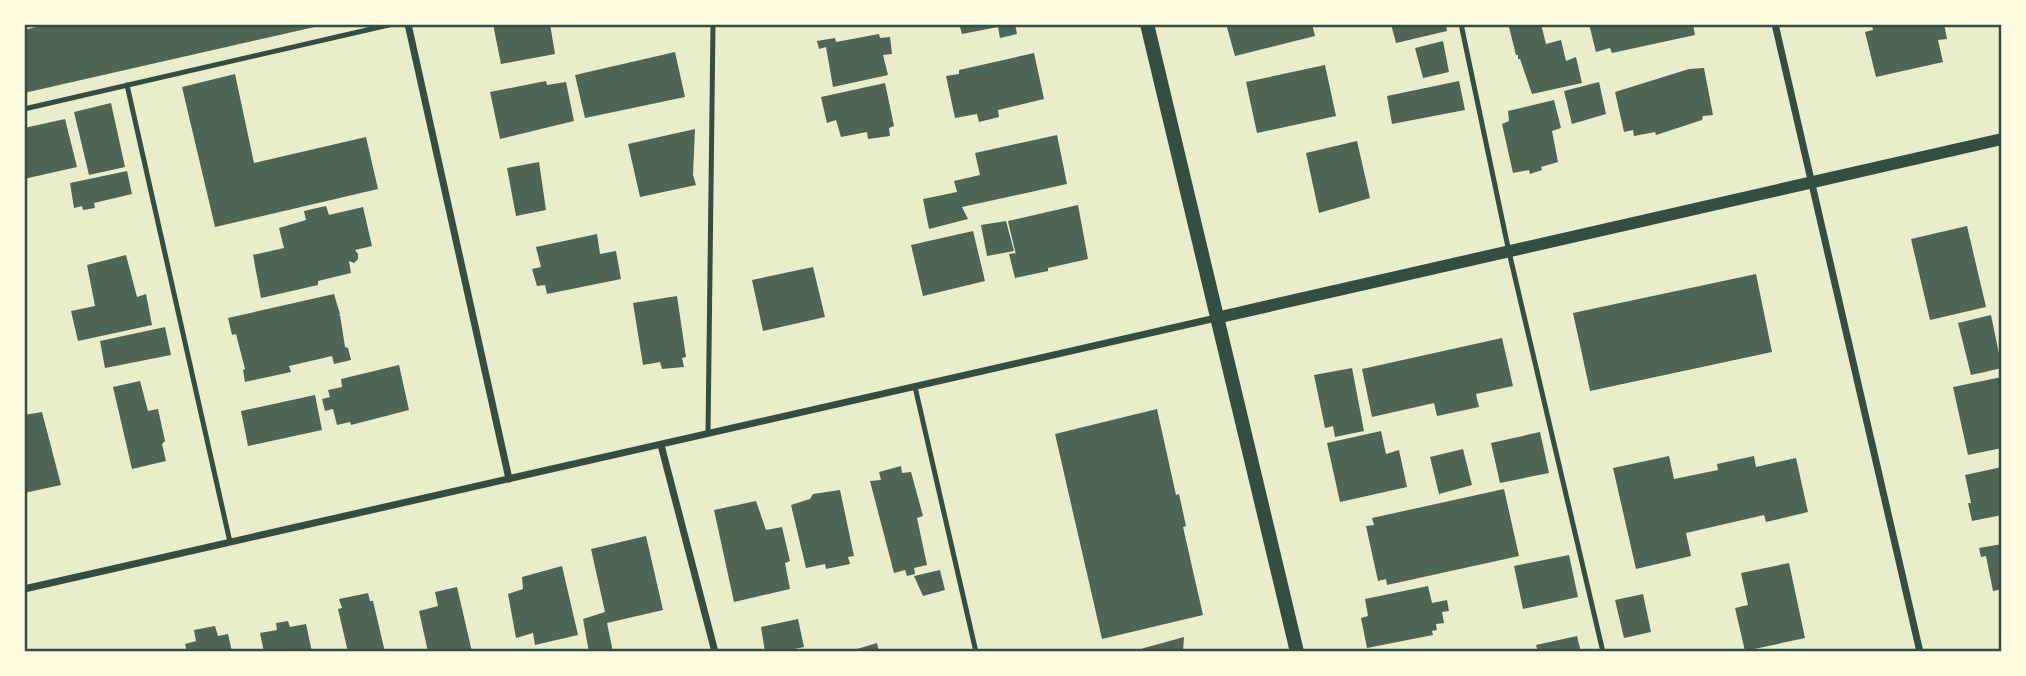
<svg xmlns="http://www.w3.org/2000/svg" width="2026" height="676" viewBox="0 0 2026 676" font-family="'Golos Text',sans-serif">
	<style>
		.building { fill: #4f6655 }
		.lines { fill: none; stroke-linecap: round; stroke-linejoin: round }
		.service { stroke: #344e41; stroke-width: 5 }
		.minor { stroke: #344e41; stroke-width: 7 }
		.tertiary { stroke: #344e41; stroke-width: 12 }
		.secondary { stroke: #344e41; stroke-width: 14 }
		.neatline { fill: none; stroke: #344e41; stroke-width: 2.5 }
	</style>
	<rect width="100%" height="100%" fill="#e9edc9"/>
	<!-- building -->
	<g class="building">
		<path d="M48,24H319V26L24,93V30Z"/>
		<path d="M493,24H550L555,54L501,64Z"/>
		<path d="M959,24H1015L1017,34L1000,38L998,27L962,34Z"/>
		<path d="M1226,24H1312L1315,36L1235,56Z"/>
		<path d="M1391,24H1446L1447,31L1396,43Z"/>
		<path d="M1519,24H1541L1546,44L1561,40L1566,61L1576,57L1582,83L1532,94L1520,59H1518V55H1516L1509,27Z"/>
		<path d="M1589,24H1693L1695,35L1612,53L1610,48L1596,52Z"/>
		<path d="M1872,24H1944L1947,39L1938,40L1943,62L1876,77L1865,32L1873,30Z"/>
		<path d="M879,34L880,38L890,37L892,54L883,55L888,75L833,87L826,47L819,49L817,41L835,38L836,42Z"/>
		<path d="M1443,41L1449,72L1423,78L1415,48Z"/>
		<path d="M675,52L685,97L585,118L575,75Z"/>
		<path d="M1034,53L1044,99L998,110L999,117L979,122L977,114L955,118L946,76L959,74V70Z"/>
		<path d="M1325,65L1336,116L1257,133L1246,82Z"/>
		<path d="M1704,68L1713,115L1703,116L1702,120L1656,135L1655,132L1634,136L1633,130L1624,132L1615,92L1689,69Z"/>
		<path d="M235,74L254,163L366,137L378,189L215,227L182,87Z"/>
		<path d="M546,81L547,85L566,82L574,121L500,139L490,92Z"/>
		<path d="M1459,81L1465,110L1392,124L1387,96Z"/>
		<path d="M1599,82L1606,114L1572,124L1564,91Z"/>
		<path d="M885,83L894,126L889,128L890,136L868,139L867,132L841,137L836,120L827,123L821,97Z"/>
		<path d="M1554,100L1561,128L1552,131L1558,162L1541,167L1542,170L1530,174L1529,170L1513,173L1502,124L1509,121L1508,111Z"/>
		<path d="M111,103L125,167L89,175L74,112Z"/>
		<path d="M65,119L77,167L24,179V128Z"/>
		<path d="M695,129L693,175L696,185L640,197L628,144Z"/>
		<path d="M1057,135L1067,184L962,207L968,219L929,229L923,199L957,192L954,181L980,175L975,153Z"/>
		<path d="M1357,141L1370,198L1319,213L1306,153Z"/>
		<path d="M539,162L546,210L516,216L507,168Z"/>
		<path d="M127,171L132,194L94,203L95,208L83,210L82,206L74,208L70,183Z"/>
		<path d="M1078,205L1088,259L1048,268V271L1015,278L1009,254L1015,253L1016,255L1008,221Z"/>
		<path d="M326,206L329,215L363,207L372,246L355,250L358,254V259L354,263L349,261L351,273L318,281V285L261,298L253,255L284,248L279,228L306,220L304,211Z"/>
		<path d="M1006,221L1014,251L987,256L981,225Z"/>
		<path d="M1967,226L1986,307L1930,320L1911,239Z"/>
		<path d="M973,231L985,281L923,296L911,245Z"/>
		<path d="M597,234L600,254L616,251L621,279L547,294L545,285L537,286L532,269L541,267L536,247Z"/>
		<path d="M126,255L137,297L146,294L152,325L78,341L71,311L95,306L87,265Z"/>
		<path d="M813,267L825,317L763,331L752,280Z"/>
		<path d="M1756,274L1772,352L1590,391L1573,313Z"/>
		<path d="M334,294L340,314L338,316L340,315L345,347L348,348L351,360L334,364L332,356L289,366L291,372L245,382L243,370L245,369L236,334L232,335L228,318Z"/>
		<path d="M677,296L686,357L682,358L684,367L662,369L660,362L643,365L633,303Z"/>
		<path d="M1991,315L2002,368L1971,375L1958,323Z"/>
		<path d="M165,327L171,355L105,368L100,341Z"/>
		<path d="M1502,338L1513,386L1476,394L1479,407L1437,416L1434,403L1372,417L1362,369Z"/>
		<path d="M399,365L409,410L351,425L350,422L337,425L333,409L325,411L322,399L330,397L328,390L342,387L341,379Z"/>
		<path d="M1352,368L1364,431L1335,437L1333,426L1325,428L1314,375Z"/>
		<path d="M2002,377V448L1968,455L1953,387Z"/>
		<path d="M140,381L148,411L158,409L165,441L162,444L166,461L132,469L113,387Z"/>
		<path d="M315,395L322,430L248,446L241,411Z"/>
		<path d="M1157,409L1176,495L1179,494L1186,526L1183,527L1203,615L1102,639L1055,434Z"/>
		<path d="M42,412L61,485L24,493V415Z"/>
		<path d="M1381,431L1386,454L1399,450L1407,487L1340,502L1327,443Z"/>
		<path d="M1540,432L1549,473L1500,483L1491,443Z"/>
		<path d="M1463,449L1472,485L1439,494L1430,457Z"/>
		<path d="M1669,456L1674,479L1718,470L1717,464L1754,456L1756,467L1796,458L1808,512L1766,522L1764,515L1686,533L1691,556L1636,569L1613,468Z"/>
		<path d="M901,466L902,473L911,472L923,516L917,518L927,565L914,568L915,574L907,576L905,570L894,573L870,481L881,480L879,472Z"/>
		<path d="M2002,467V515L1972,521L1968,503H1971L1965,475Z"/>
		<path d="M1504,489L1519,556L1387,585L1386,579L1378,581L1366,526L1374,525L1372,518Z"/>
		<path d="M840,490L854,556L848,557L850,564L826,569L825,564L806,568L791,505L810,499L813,494Z"/>
		<path d="M756,501L766,530L782,527L790,561L785,563L790,589L734,602L714,510Z"/>
		<path d="M646,536L663,610L607,623L613,652H589L583,619L605,612L591,549Z"/>
		<path d="M2002,544V589L1993,591L1986,556L1981,557L1979,548Z"/>
		<path d="M1569,555L1578,597L1523,609L1514,566Z"/>
		<path d="M1789,563L1805,638L1745,651L1735,608L1748,605L1741,573Z"/>
		<path d="M562,566L578,635L535,645L533,633L516,638L508,594L523,589L522,577Z"/>
		<path d="M940,570L945,590L923,596L914,576Z"/>
		<path d="M1428,586L1432,603L1447,600L1449,611L1442,612L1444,623L1436,624L1437,630L1432,631L1433,635L1367,648L1361,618L1368,616L1365,599Z"/>
		<path d="M457,587L472,652H428L419,611L438,606L435,592Z"/>
		<path d="M368,593L370,601H373L385,652H348L338,609L342,608L339,599Z"/>
		<path d="M1643,594L1651,632L1624,638L1615,600Z"/>
		<path d="M798,619L804,647L780,652H765L761,627Z"/>
		<path d="M288,621L290,627L306,624L312,652H264L260,633L277,630L276,623Z"/>
		<path d="M215,626L218,636L228,634L232,652H187L185,644L196,641L194,630Z"/>
		<path d="M1577,636L1581,652H1538L1536,645Z"/>
		<path d="M1184,637L1183,652H1134L1144,648Z"/>
		<path d="M877,643L879,652H851L857,649Z"/>
	</g>
	<g class="lines">
		<!-- service -->
		<g class="service">
			<path d="M1461,24L1509,252L1603,652"/>
			<path d="M127,85L230,542"/>
			<path d="M24,109L393,24"/>
			<path d="M915,387L976,652"/>
			<path d="M708,434L713,24"/>
		</g>
		<!-- minor -->
		<g class="minor">
			<path d="M408,24L509,479"/>
			<path d="M1775,24L1920,652"/>
			<path d="M661,445L715,652"/>
			<path d="M24,589L1216,318"/>
		</g>
		<!-- tertiary -->
		<path class="tertiary" d="M1216,318L2002,139"/>
		<!-- secondary -->
		<path class="secondary" d="M1147,24L1297,652"/>
	</g>
	<!-- border -->
	<rect width="2026" height="676" fill="none" stroke="#fefae0" stroke-width="52"/>
	<rect x="26" y="26" width="1974" height="624" class="neatline"/>
</svg>
